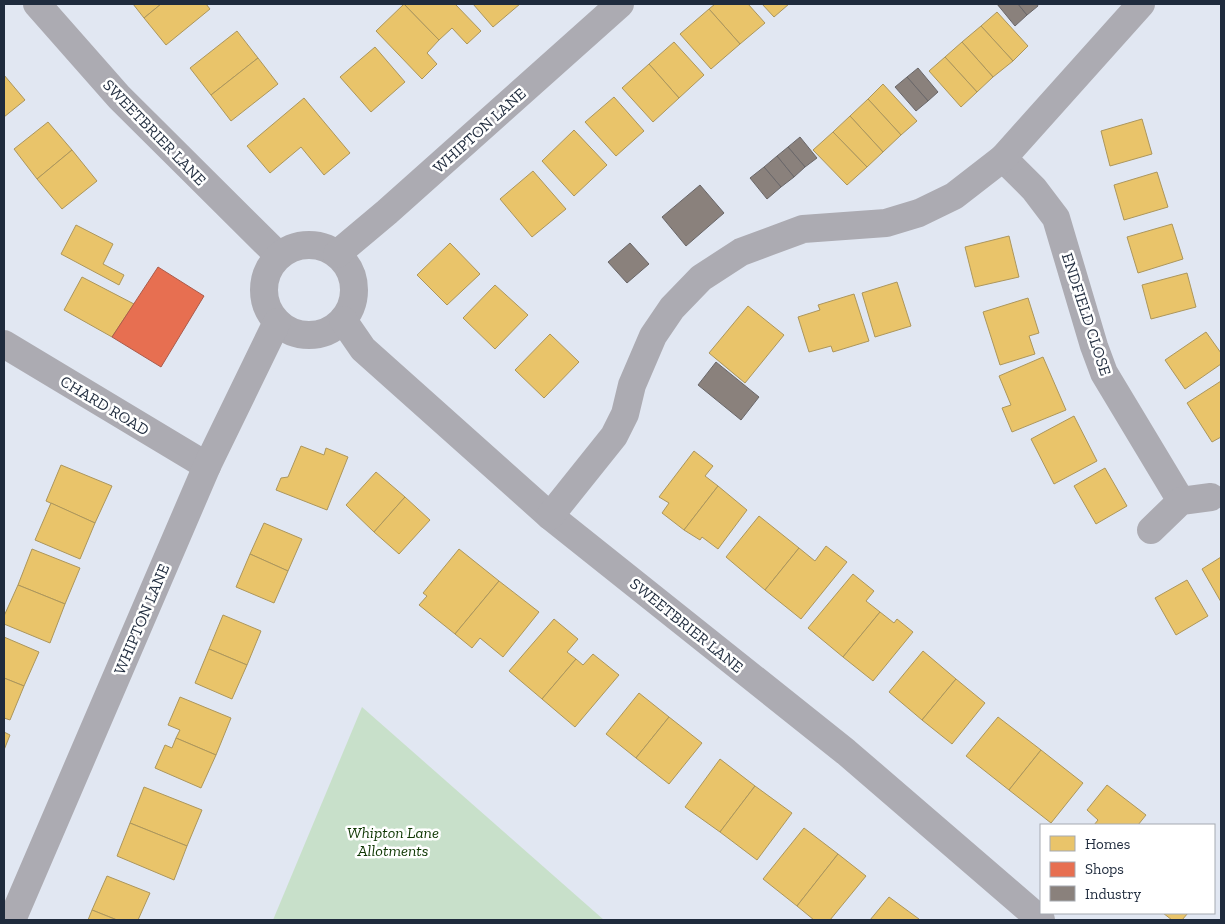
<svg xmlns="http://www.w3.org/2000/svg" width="1225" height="924" viewBox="0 0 1225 924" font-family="'Zilla Slab',serif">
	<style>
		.green { fill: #c8e0ca }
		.homes { fill: #e9c46a; stroke: #ac965c }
		.shops { fill: #e76f51; stroke: #ab5b4b }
		.industry { fill: #8a817c; stroke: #6a6769 }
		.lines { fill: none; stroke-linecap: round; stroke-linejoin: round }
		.street { stroke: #acabb2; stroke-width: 28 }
		.labels { text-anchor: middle; stroke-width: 5; stroke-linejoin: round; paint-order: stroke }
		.street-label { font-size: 16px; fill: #1f2b3d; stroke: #fff }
		.park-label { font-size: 16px; font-style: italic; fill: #0d3601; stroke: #fff }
	</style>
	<rect width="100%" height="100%" fill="#e1e7f2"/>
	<!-- green -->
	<path class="green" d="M362,707L604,920H273Z"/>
	<!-- homes -->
	<g class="homes">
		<path d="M133,4H161L144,18Z"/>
		<path d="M161,4H206L210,9L166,45L144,18Z"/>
		<path d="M404,4L439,40L427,53L437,64L422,79L376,31Z"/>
		<path d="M404,4H455L481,31L467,44L452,28L439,40Z"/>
		<path d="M473,4H520L493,27Z"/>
		<path d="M715,4H748L765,23L740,44L709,9Z"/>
		<path d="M762,4H789L774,17Z"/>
		<path d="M709,9L740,44L711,69L680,34Z"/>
		<path d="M997,12L1028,46L1013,61L981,26Z"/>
		<path d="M981,26L1013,61L993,77L962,42Z"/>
		<path d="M237,31L258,58L211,95L190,68Z"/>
		<path d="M674,42L704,75L679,98L649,64Z"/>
		<path d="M962,42L993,77L977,92L945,57Z"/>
		<path d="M375,47L405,82L371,112L340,77Z"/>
		<path d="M945,57L977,92L961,107L929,71Z"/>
		<path d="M258,58L278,84L231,121L211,95Z"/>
		<path d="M649,64L679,98L653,122L622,88Z"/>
		<path d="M4,75L25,100L4,117Z"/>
		<path d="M883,84L917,121L901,135L868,99Z"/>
		<path d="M614,97L644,131L616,156L585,122Z"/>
		<path d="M304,98L350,153L324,175L301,147L270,173L247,146Z"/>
		<path d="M868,99L901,135L883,152L850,116Z"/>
		<path d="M850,116L883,152L867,167L833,132Z"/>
		<path d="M1142,119L1152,154L1110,166L1101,131Z"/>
		<path d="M48,122L72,150L37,179L14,149Z"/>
		<path d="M574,130L607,165L574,196L542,161Z"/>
		<path d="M833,132L867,167L847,185L813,150Z"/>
		<path d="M72,150L97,181L62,209L37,179Z"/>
		<path d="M533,171L566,209L532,237L500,199Z"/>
		<path d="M1157,172L1168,207L1124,220L1114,185Z"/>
		<path d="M1172,224L1183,259L1138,273L1127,237Z"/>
		<path d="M76,225L113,244L103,264L124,275L119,285L61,254Z"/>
		<path d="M1009,236L1019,277L975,287L965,247Z"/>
		<path d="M450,243L480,274L447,305L417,275Z"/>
		<path d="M1187,273L1196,307L1151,319L1142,285Z"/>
		<path d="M82,277L134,304L112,337L64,310Z"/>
		<path d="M897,282L911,326L875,337L862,293Z"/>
		<path d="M495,285L528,315L495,349L463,318Z"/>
		<path d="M854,294L869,341L833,352L831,346L809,352L798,317L820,310L818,305Z"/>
		<path d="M1028,298L1039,333L1029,336L1035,354L1000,365L983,312Z"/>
		<path d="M748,306L784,335L745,383L709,353Z"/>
		<path d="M1206,332L1221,353V364L1185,389L1165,360Z"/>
		<path d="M550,334L579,362L544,398L515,370Z"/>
		<path d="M1043,357L1066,410L1012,432L1002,408L1011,405L999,376Z"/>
		<path d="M1221,381V437L1212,442L1187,403Z"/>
		<path d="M1074,416L1097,461L1054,484L1031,439Z"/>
		<path d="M301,446L324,455L326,448L348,457L327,510L276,490L281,478L288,477Z"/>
		<path d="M694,451L713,466L705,476L718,486L684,530L662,513L669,503L659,497Z"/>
		<path d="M61,465L112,486L95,523L46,501Z"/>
		<path d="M1105,468L1127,506L1096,524L1074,486Z"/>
		<path d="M376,472L405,497L374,532L346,505Z"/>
		<path d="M718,486L747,510L718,549L702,537L700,540L684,530Z"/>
		<path d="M405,497L430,520L399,554L374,532Z"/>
		<path d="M51,503L95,523L80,559L35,540Z"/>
		<path d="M759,516L799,548L765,590L726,557Z"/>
		<path d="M264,523L302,539L288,571L250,554Z"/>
		<path d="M826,546L847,562L801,619L765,590L799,548L815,561Z"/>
		<path d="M32,549L80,568L65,604L18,585Z"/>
		<path d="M459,549L499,581L455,634L419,605L427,596L423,593Z"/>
		<path d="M250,554L288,571L274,603L236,587Z"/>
		<path d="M1221,557V602L1202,569Z"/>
		<path d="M853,574L874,591L866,601L880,612L843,657L808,628Z"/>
		<path d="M1187,580L1208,616L1176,635L1155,598Z"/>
		<path d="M499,581L539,612L503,657L480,638L472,648L455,634Z"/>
		<path d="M18,585L65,604L50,643L4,624V616Z"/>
		<path d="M880,612L894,623L897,619L913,632L873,681L843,657Z"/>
		<path d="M223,615L261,631L247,665L209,649Z"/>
		<path d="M554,619L578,639L567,652L576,659L542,699L509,671Z"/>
		<path d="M4,637L39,652L24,686L4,678Z"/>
		<path d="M209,649L247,665L232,699L195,683Z"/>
		<path d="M923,651L956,679L922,720L889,692Z"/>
		<path d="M593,654L619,675L575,727L542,699L576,659L583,665Z"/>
		<path d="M4,678L24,686L10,720L4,718Z"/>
		<path d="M956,679L985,703L952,744L922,720Z"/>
		<path d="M639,693L669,717L636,758L606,734Z"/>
		<path d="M180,697L231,718L216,755L176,738L180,730L168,725Z"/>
		<path d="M669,717L702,743L669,784L636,758Z"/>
		<path d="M998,717L1041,750L1009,790L966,756Z"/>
		<path d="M4,732L10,735L4,750Z"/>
		<path d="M176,738L216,755L201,788L155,768L165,745L172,748Z"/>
		<path d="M1041,750L1083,783L1051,823L1009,790Z"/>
		<path d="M720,759L755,786L720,832L685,807Z"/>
		<path d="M1107,785L1146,815L1138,825H1094L1098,820L1087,810Z"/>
		<path d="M755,786L792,813L757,860L720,832Z"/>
		<path d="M144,787L202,810L187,846L130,823Z"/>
		<path d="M130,823L187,846L174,880L117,856Z"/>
		<path d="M804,828L838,854L797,906L763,879Z"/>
		<path d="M838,854L866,876L830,920H814L797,906Z"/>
		<path d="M107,876L150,893L138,920H117L92,910Z"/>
		<path d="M889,897L919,919L918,920H870Z"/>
		<path d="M92,910L117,920H88Z"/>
		<path d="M1163,913H1188L1182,920H1172Z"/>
	</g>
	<!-- shops -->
	<path class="shops" d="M158,267L204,296L161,367L112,337Z"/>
	<!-- industry -->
	<g class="industry">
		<path d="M997,4H1018L1027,15L1015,26Z"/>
		<path d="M1018,4H1037L1038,6L1027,15Z"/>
		<path d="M918,68L938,92L928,101L907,77Z"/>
		<path d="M907,77L928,101L916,111L895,87Z"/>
		<path d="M800,137L817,158L805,167L788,147Z"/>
		<path d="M788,147L805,167L794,177L777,156Z"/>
		<path d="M777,156L794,177L781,187L764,167Z"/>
		<path d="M764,167L781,187L767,199L750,178Z"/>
		<path d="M700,185L724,213L686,246L662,217Z"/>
		<path d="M630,243L649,264L627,283L608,262Z"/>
		<path d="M716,362L759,397L741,420L698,385Z"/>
	</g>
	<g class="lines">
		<!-- street -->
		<g class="street">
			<path d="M37,4L119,97L279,256"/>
			<path d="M1003,158L1034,189L1056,218L1094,346L1104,373L1181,501"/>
			<circle cx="309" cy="290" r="45"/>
			<path d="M337,254L387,212L620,4"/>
			<path d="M343,320L363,349L550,516L846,752L1041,920"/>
			<path d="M4,344L207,466"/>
			<path d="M550,516L614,436L625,414L632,385L653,336L672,308L701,278L741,252L803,229L886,223L919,213L954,196L1003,158L1141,4"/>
			<path d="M1151,530L1181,501L1211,497"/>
			<path d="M12,920L207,466L277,322"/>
		</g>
	</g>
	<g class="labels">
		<!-- street labels -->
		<g class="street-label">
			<text transform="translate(479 130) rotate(-42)" y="6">WHIPTON LANE</text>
			<text transform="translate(155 132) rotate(46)" y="6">SWEETBRIER LANE</text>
			<text transform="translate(1087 314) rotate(72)" y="6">ENDFIELD CLOSE</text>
			<text transform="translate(105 405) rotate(31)" y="6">CHARD ROAD</text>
			<text transform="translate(141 619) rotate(-67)" y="6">WHIPTON LANE</text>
			<text transform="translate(687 625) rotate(39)" y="6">SWEETBRIER LANE</text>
		</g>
		<!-- park labels -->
		<g class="park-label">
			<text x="393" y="838">Whipton Lane<tspan x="393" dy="18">Allotments</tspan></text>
		</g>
	</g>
	<!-- border -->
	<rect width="1225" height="924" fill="none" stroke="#1f2b3d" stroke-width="10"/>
	<!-- legend -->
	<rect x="1040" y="824" width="175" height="90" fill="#ffffff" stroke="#a5aab1"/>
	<rect x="1050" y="836" width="25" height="15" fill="#e9c46a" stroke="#a5aab1"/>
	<text x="1085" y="849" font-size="15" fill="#1f2b3d">Homes</text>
	<rect x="1050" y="862" width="25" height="15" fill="#e76f51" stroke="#a5aab1"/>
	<text x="1085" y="874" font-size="15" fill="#1f2b3d">Shops</text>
	<rect x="1050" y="886" width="25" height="15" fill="#8a817c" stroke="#a5aab1"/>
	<text x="1085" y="899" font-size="15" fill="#1f2b3d">Industry</text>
</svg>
